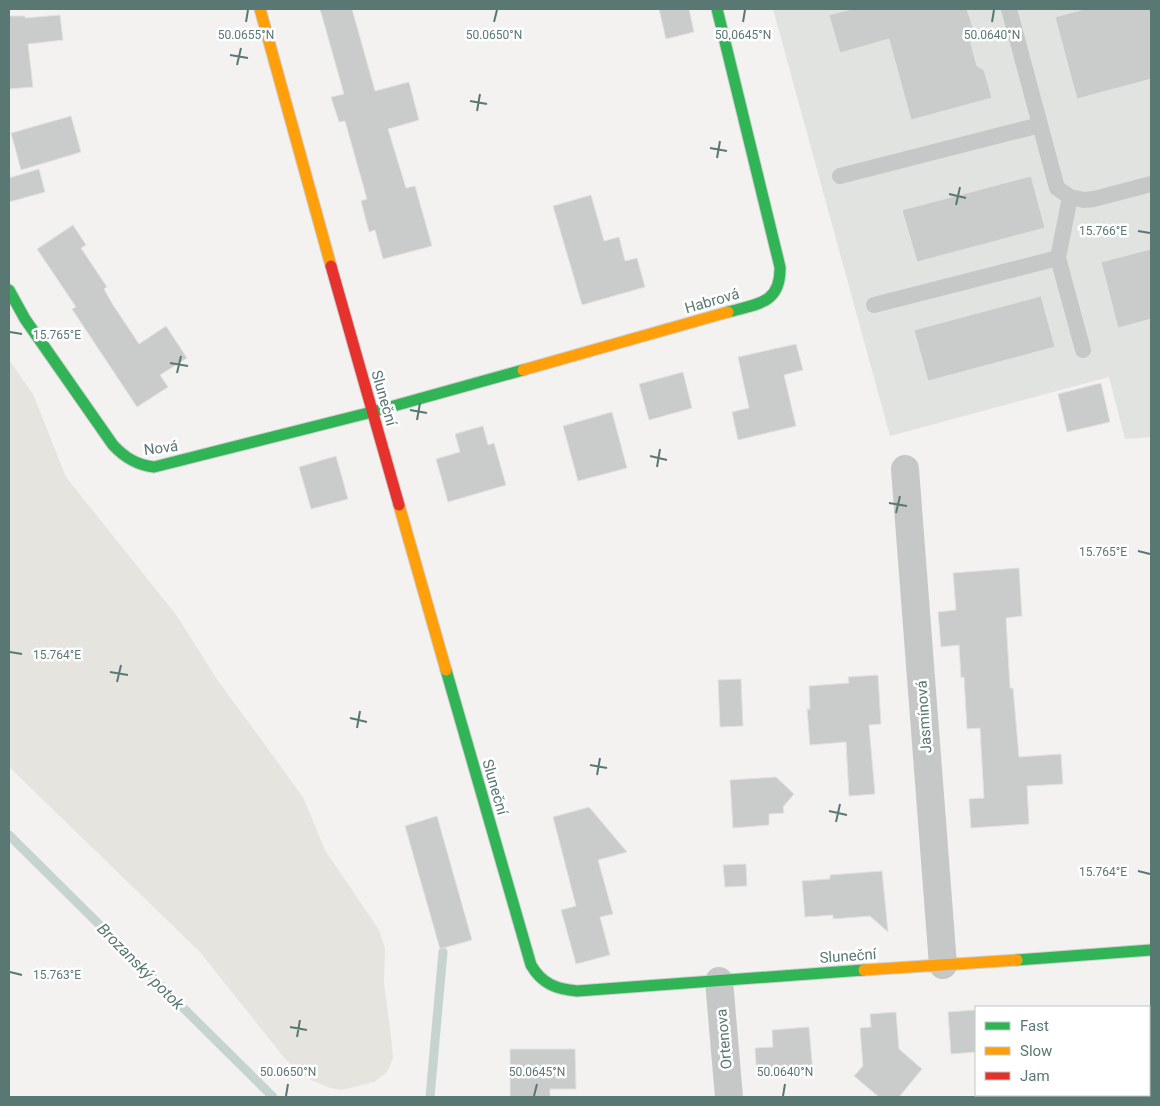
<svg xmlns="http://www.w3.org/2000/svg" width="1160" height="1106" viewBox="0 0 1160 1106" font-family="Roboto,sans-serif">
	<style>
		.built { fill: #e1e3e1 }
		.green { fill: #e6e4de }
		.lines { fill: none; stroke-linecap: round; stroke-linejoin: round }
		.stream { stroke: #c6d3cf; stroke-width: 9 }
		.building { fill: #c9ccca; stroke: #e2e2e1 }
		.fast-casing { stroke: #cfd0cf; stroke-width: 13 }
		.slow-casing { stroke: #cfd0cf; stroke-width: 13 }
		.jam-casing { stroke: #cfd0cf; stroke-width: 13 }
		.lane { stroke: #c5c8c7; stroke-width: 16 }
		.street { stroke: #c5c8c7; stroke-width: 28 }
		.fast { stroke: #30b455; stroke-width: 11 }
		.slow { stroke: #ff9f0a; stroke-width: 11 }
		.jam { stroke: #e5322d; stroke-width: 11 }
		.ticks { fill: none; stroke: #5a7873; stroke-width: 2 }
		.labels { text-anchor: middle; stroke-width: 5; stroke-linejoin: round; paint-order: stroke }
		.street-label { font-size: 15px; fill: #5a7873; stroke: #fff }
		.water-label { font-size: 16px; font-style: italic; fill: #58796f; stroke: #fff }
		.ticks-label { font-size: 12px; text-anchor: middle; fill: #5a7873; stroke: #fff; stroke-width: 5; stroke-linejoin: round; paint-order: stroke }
	</style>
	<rect width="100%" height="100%" fill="#f4f2f1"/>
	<!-- built -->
	<path class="built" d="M773,9H1151V437L1125,439L1109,377L890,436Z"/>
	<!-- green -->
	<path class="green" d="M9,360L33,394L66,477L177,616L216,678L303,797L325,850L379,930L385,948L384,983L391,1037L393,1058L387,1072L374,1082L342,1090L331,1088L308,1079L286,1060L200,952L9,767Z"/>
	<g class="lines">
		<!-- stream -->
		<g class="stream">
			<path d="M9,835L273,1097"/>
			<path d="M430,1097L443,952"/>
		</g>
	</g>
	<!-- building -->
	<g class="building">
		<path d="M320,9H352L375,91L409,82L419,120L388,129L406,188L415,186L432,246L383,259L375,230L369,232L361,201L367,199L345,121L339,122L331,97L344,94Z"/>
		<path d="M659,9H689L694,32L666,39Z"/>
		<path d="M852,9H967L974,31L968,33L977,66L984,70L992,98L911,120L889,39L840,53L829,15Z"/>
		<path d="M1085,9H1151V79L1077,99L1055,17Z"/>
		<path d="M60,15L63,40L28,44L33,87L9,89V16H25V18Z"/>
		<path d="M71,116L81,152L21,170L11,133Z"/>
		<path d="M39,169L45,192L9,202V178Z"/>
		<path d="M1031,176L1045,228L917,262L902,210Z"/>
		<path d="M591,195L604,241L619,237L625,261L637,258L645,287L582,305L553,206Z"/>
		<path d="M73,225L86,245L81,248L107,287L104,289L113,305L139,344L166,326L187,358L160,375L168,387L137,407L72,309L76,307L37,249Z"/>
		<path d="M1151,249V319L1118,328L1101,262Z"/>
		<path d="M1041,296L1055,347L928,381L914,330Z"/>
		<path d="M796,344L803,370L784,375L796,426L738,440L732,412L749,408L738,357Z"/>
		<path d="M683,372L692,408L649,420L639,384Z"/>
		<path d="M1101,383L1110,422L1067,432L1058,394Z"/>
		<path d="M612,412L627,468L578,481L563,426Z"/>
		<path d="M483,426L488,445L494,443L506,485L448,502L436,459L460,452L455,434Z"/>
		<path d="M336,456L348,499L311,509L299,467Z"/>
		<path d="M1019,568L1022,616L1006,618L1010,688H1013L1019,757L1061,754L1063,784L1027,786L1029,824L971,828L969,799L984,798L980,728L967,729L964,677L961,678L959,645L941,647L938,612L956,610L953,573Z"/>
		<path d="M878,675L881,724L869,725L875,794L849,796L846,742L810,745L807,709H810L809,686L849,683L848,677Z"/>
		<path d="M741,679L743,726L720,727L718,680Z"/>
		<path d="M776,777L794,794L783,807L784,813L769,814V825L733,828L730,780Z"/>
		<path d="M589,807L627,852L598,860L613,914L600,917L610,955L576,964L561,910L576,906L553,817Z"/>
		<path d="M437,816L472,940L440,949L405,826Z"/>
		<path d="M746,864L747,886L725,887L723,865Z"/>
		<path d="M882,871L888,932L870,916L833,919V915L805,917L802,881L830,879V875Z"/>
		<path d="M976,1010V1052L951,1054L948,1012Z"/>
		<path d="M896,1012L899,1049L922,1069L899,1097H879L854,1076L863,1066L860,1028L871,1027L870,1014Z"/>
		<path d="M809,1027L813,1073L757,1077L755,1048L773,1047L772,1030Z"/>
		<path d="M510,1049H575L576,1089H550V1097H510Z"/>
	</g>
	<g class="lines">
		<defs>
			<g id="fast">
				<path d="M717,9L780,267C781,304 757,304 728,312"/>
				<path d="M9,290L25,319L113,445C125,458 137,465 154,467L372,412L523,370"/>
				<path d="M446,670L531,965C542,984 556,989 577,991L864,970"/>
				<path d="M1017,960L1151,950"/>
			</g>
			<g id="slow">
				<path d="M260,9L331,266"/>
				<path d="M523,370L728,312"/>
				<path d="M399,505L446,670"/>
				<path d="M864,970L1017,960"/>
			</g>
			<path id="jam" d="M331,266L399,505"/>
		</defs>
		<!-- fast casing -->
		<use href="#fast" class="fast-casing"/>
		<!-- slow casing -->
		<use href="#slow" class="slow-casing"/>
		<!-- jam casing -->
		<use href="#jam" class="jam-casing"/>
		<!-- lane -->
		<g class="lane">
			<path d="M1009,9L1057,188L1070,197"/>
			<path d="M840,176L1040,125"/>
			<path d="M874,305L1058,258"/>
			<path d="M1083,350L1058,258L1070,197L1084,200L1094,199L1151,184"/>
		</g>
		<!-- street -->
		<g class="street">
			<path d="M905,469L943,965"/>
			<path d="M719,981L729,1097"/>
		</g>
		<!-- fast -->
		<use href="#fast" class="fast"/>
		<!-- slow -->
		<use href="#slow" class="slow"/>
		<!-- jam -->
		<use href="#jam" class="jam"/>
	</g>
	<!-- ticks -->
	<path class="ticks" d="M246,22L248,10M494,22L497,10M743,22L745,10M992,22L994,10M230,55L248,58M237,65L241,48M470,101L487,104M477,111L480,94M710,148L727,151M717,158L720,141M949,194L966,198M956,205L960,187M1138,231L1150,233M10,332L22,334M170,363L188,366M177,373L181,356M410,410L427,413M417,420L420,403M650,456L667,460M657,467L660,449M889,503L907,506M896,513L900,496M1138,551L1150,554M10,652L22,654M110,672L128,675M117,682L121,665M350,718L367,722M357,728L360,711M590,765L607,768M597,775L600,758M829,811L847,815M836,822L840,804M1138,871L1150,874M10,972L22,975M290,1027L307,1030M297,1037L300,1020M286,1096L288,1084M534,1096L537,1084M783,1096L785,1084"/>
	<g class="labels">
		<!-- street labels -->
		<g class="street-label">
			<text transform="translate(712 301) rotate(-16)" y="5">Habrová</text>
			<text transform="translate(384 398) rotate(74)" y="5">Sluneční</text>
			<text transform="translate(161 448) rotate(-7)" y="5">Nová</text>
			<text transform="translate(924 717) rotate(-94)" y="5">Jasmínová</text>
			<text transform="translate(495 787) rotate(74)" y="5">Sluneční</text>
			<text transform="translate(848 956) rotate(-4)" y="5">Sluneční</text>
			<text transform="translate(724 1039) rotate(-95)" y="5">Ortenova</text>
		</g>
		<!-- water labels -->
		<g class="water-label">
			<text transform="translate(141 966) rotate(45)" y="6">Brozanský potok</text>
		</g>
	</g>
	<g class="ticks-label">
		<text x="246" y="39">50.0655°N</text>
		<text x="494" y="39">50.0650°N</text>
		<text x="743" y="39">50.0645°N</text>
		<text x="992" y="39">50.0640°N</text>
		<text x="1103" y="235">15.766°E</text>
		<text x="57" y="339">15.765°E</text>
		<text x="1103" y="556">15.765°E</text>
		<text x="57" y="659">15.764°E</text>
		<text x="1103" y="876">15.764°E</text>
		<text x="57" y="979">15.763°E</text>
		<text x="288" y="1076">50.0650°N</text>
		<text x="537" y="1076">50.0645°N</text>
		<text x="785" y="1076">50.0640°N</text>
	</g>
	<!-- border -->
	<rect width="1160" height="1106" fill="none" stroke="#5a7873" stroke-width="20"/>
	<!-- legend -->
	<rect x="975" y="1006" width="175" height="90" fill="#ffffff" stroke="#bdc9c7"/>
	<rect x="985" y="1022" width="25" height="8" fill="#30b455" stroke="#bdc9c7"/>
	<text x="1020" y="1031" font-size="15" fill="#5a7873">Fast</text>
	<rect x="985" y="1047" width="25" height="8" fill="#ff9f0a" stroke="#bdc9c7"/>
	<text x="1020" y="1056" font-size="15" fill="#5a7873">Slow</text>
	<rect x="985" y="1072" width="25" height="8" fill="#e5322d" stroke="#bdc9c7"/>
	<text x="1020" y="1081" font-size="15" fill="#5a7873">Jam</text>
</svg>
